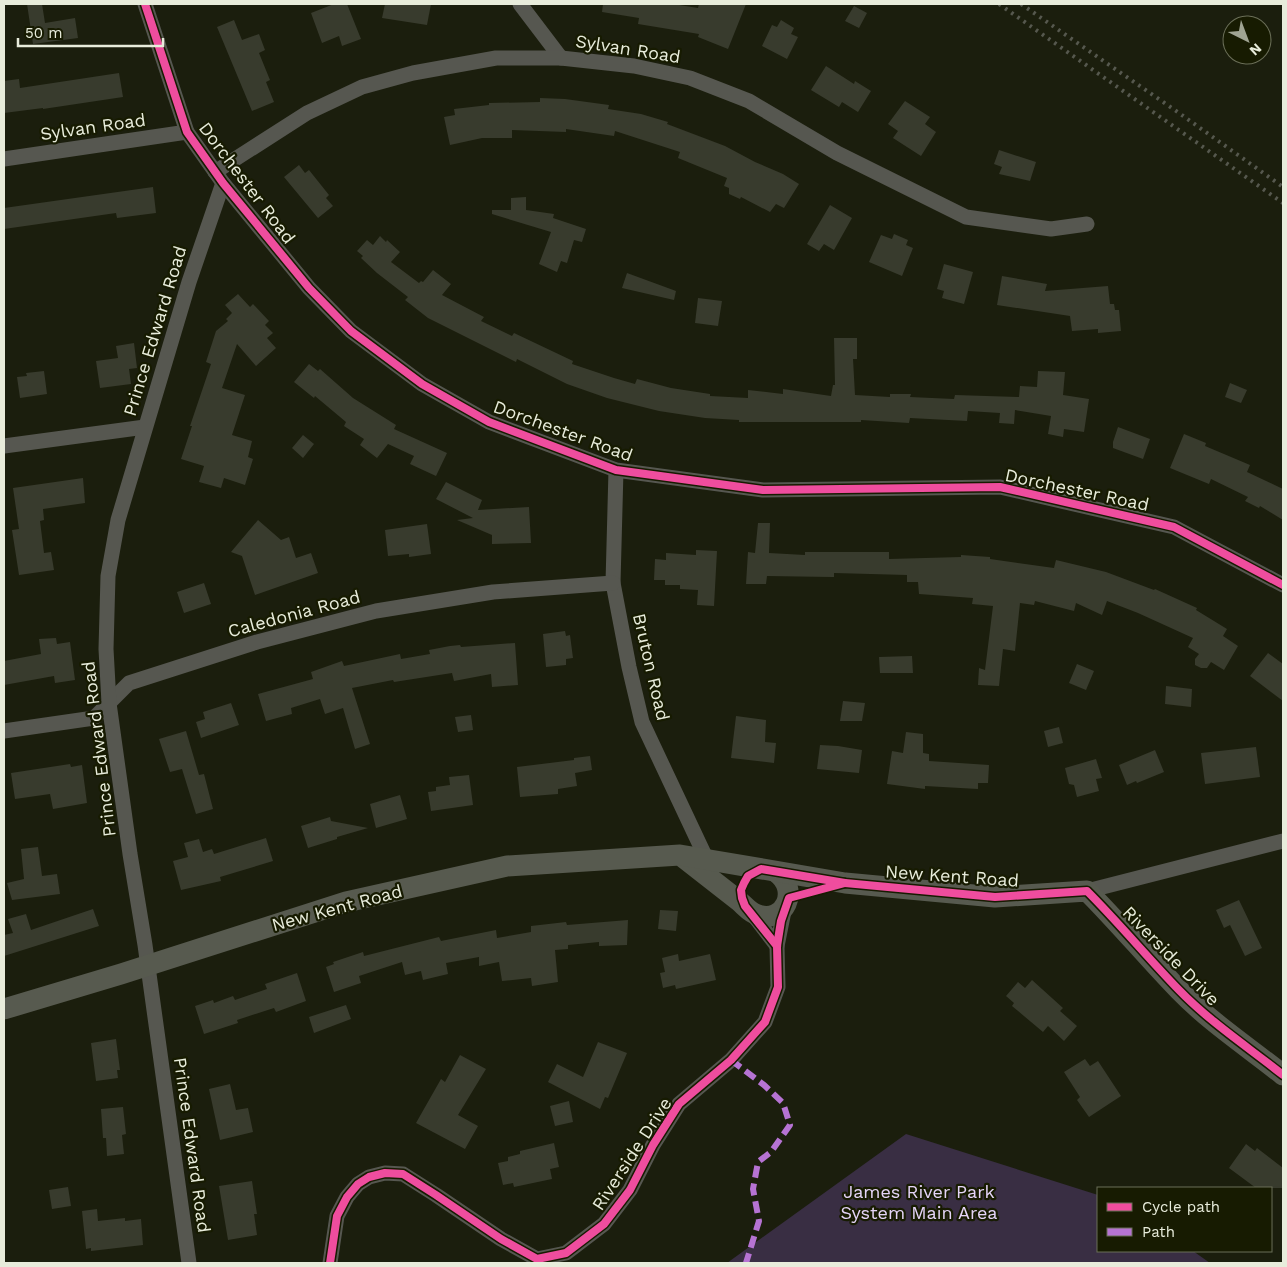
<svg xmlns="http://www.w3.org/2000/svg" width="1287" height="1267" viewBox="0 0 1287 1267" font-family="'Work Sans',sans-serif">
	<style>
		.green { fill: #392e43 }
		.building { fill: #383b2d }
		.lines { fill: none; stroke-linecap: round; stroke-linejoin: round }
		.street { stroke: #565750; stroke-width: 15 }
		.secondary { stroke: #575a4f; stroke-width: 21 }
		.rail { stroke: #56584e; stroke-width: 4; stroke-dasharray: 2.5 5; stroke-linecap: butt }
		.quiet { stroke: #b673d3; stroke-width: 6; stroke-dasharray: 12 6; stroke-linecap: butt }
		.cycleway-casing { stroke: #171b01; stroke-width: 11 }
		.cycleway { stroke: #ef4d9e; stroke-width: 8 }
		.labels { text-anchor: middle; stroke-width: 4.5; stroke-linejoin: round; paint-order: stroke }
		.street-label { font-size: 18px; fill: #e8ecdb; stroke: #171b01 }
		.park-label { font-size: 18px; fill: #e5d4f8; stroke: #171b01 }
	</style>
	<rect width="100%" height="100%" fill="#1b1e0d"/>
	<!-- green -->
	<path class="green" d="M906,1134L1098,1195V1251H1193L1210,1263H727Z"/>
	<!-- building -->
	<g class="building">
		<path d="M27,4H42L45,23L75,18L78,38L33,44Z"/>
		<path d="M334,4H347L361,39L342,46L339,36L322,43L311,13Z"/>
		<path d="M385,4H431L427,25L382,18Z"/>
		<path d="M603,4H673L698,8L699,4H746L728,49L698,37L699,34L638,24L639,18L602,12Z"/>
		<path d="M854,6L867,13L859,28L845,21Z"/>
		<path d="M234,20L242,40L259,34L265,50L259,53L270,80L266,82L274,102L252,111L217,27Z"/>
		<path d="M781,20L794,28L791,34L798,37L787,59L762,46L772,25L777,27Z"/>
		<path d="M826,66L854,84L855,81L871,91L858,112L842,102L839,107L811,90Z"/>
		<path d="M119,73L123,97L43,109V108L4,113V81L19,79L20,88Z"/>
		<path d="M540,98L565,99L609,105L608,109L641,114L668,122L667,124L725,146L755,162L783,174L799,184L784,208L776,204L770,212L741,197L740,199L729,194V188L724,186L727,178L678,158L680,152L615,131L614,136L566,129V132L512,130V138H482L450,145L444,117L455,115L454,109L489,105V103L540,102Z"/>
		<path d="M905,101L930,117L925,124L936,132L921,156L893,138L898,131L888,124Z"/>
		<path d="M999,150L1036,162L1030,181L999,174L1002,167L994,164Z"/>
		<path d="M299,165L305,173L309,170L329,195L326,198L333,206L318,218L284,177Z"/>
		<path d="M153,187L156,213L117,218L116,213L4,229V208Z"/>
		<path d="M526,197V210L554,214L553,218L586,229L582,242L574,240L567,263L561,261L557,272L539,264L551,232L492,214V210H511V198Z"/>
		<path d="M830,205L852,218L834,250L824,244L819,251L807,244Z"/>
		<path d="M894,234L908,240L906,245L913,248L902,276L869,262L881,235L892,239Z"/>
		<path d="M380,236L386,242L387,240L400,252L391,262L419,283L421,281L423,282L433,270L451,284L442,295L484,317L481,321L512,336L514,333L573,361L572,364L614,378L635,384L637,379L671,388L710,394V396L748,398V390L783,394V389L831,396L833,385H835L834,338H857V359H853L855,395L890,397V394H911L910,397L954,399L955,395L1019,397L1020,386L1037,387L1038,371L1065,372L1063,395L1089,399L1084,432L1064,429L1063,437L1048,434L1051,416L1015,410L1014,424L999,423L1000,413L968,411L967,421L910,418L909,423L861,420V422H739V420L705,418L659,411L607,398L567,384L517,359L516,362L428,318L405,300L408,297L377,273L361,258L363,256L357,251L367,240L373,245Z"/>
		<path d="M944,264L973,272L964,304L942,298L944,291L937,289Z"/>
		<path d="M627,273L676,291L674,300L622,288Z"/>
		<path d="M1002,276L1047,284L1045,291L1108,286L1110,304H1114L1115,310H1119L1121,331L1098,333V329L1072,331L1070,316L997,305Z"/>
		<path d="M238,294L250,307L253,304L269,321L265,325L273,333L267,338L276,348L256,366L237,344L222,388L245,395L232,435L252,441L248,457L253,459L245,485L224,478L221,488L199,482L204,466L181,459L192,426H190L211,364L206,362L216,331L228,321L226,319L232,313L225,305Z"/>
		<path d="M698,298L722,301L718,326L695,323Z"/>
		<path d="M134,343L137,368L129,369L131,384L100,388L96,361L118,358L116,346Z"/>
		<path d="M309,364L318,371L320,369L353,398L396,425L394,429L447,453L436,476L410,464L414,456L388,444L377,458L360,445L364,439L344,426L346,422L315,396L314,398L294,382Z"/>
		<path d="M44,371L47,394L20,398L17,377L27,376L26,373Z"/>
		<path d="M1230,383L1247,390L1241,403L1225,397Z"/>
		<path d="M1118,427L1150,439L1143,459L1113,448V442Z"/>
		<path d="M1184,434L1206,443L1205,446L1250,465L1247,472L1283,489V520L1260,506L1259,508L1245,501L1248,497L1211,479L1209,484L1170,468Z"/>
		<path d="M303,435L314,444L303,458L292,448Z"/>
		<path d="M83,478L85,503L43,509L44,520L40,521L44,553L51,552L54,570L19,575L12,530L19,529L13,488Z"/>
		<path d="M446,482L482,500L478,510L529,507L531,543L492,544V535L457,520L473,518L436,499Z"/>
		<path d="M258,520L281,540L289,537L296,558L311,553L318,573L255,595L242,556L231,552Z"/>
		<path d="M758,523H770L769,553L805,555V552H889V559L961,557V555L990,557V559L1054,568L1056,560L1106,572L1154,590L1155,589L1197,608L1196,610L1227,629L1223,636L1238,646L1224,670L1211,662L1207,668H1201L1195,665V659L1199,654L1188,647L1193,638L1138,613L1107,601L1102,615L1076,603L1074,611L1035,601L1034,605L1020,603L1015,651L1003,649L999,686L978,685L979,668L985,670L993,606L972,604L973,598L919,594L918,582H907V575L834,573V577H831L767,576L766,584H746L748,552L755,553Z"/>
		<path d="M427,524L431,554L409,557V554L388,556L385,530Z"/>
		<path d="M696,550L717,551L714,606L697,605L698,590L680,589V585H665V580H654L655,559L666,560V553L696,555Z"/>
		<path d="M204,583L211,604L184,613L177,592Z"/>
		<path d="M565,631L566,636L570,635L573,658L566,659V665L546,667L543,634Z"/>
		<path d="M56,638L57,644L70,642L75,680L55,683L54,676L4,685V661L41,654L39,639Z"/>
		<path d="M515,643L518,685L492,687L491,674L454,681L452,673L394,682L393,680L352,688L370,744L355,749L343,708L325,714L320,699L291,708L292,714L266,721L258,694L313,679L311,672L342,661L344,666L400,654L401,659L430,654L429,650L450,646L460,645L461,647Z"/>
		<path d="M1268,653L1283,664V701L1250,676Z"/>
		<path d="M912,656L913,673H880L879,657Z"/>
		<path d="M1077,664L1094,671L1086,690L1069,683Z"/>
		<path d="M1166,686L1192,689L1191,707L1165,704Z"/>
		<path d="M843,701L865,703L862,721H840Z"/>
		<path d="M231,703L239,725L201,738L196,722L205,719L203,712Z"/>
		<path d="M471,715L473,730L458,732L455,717Z"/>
		<path d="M736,716L766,720L765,742L776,743L774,763L731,758Z"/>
		<path d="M1059,727L1063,743L1048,747L1044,731Z"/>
		<path d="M186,731L199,775L204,774L213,809L196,814L182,769L170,772L159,739Z"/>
		<path d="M906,732L923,734V753L929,754V761L989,765L988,783H978V789L925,786V789L887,784L892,751L903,753Z"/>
		<path d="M820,745L838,746L862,750L859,773L817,769Z"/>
		<path d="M1256,747L1260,777L1205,784L1201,753Z"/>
		<path d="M1155,750L1164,772L1137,783L1136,781L1127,785L1119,765Z"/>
		<path d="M590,756L592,770L575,773L577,786L558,789V794L520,797L517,767L574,760V758Z"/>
		<path d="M1096,759L1102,778L1096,779L1099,791L1077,797L1074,785L1069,784L1065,768Z"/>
		<path d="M70,764L71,767L82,765L87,803L53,809L50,794L15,799L11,773Z"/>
		<path d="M469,775L473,805L431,811L428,792L436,791V787L450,785L449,777Z"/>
		<path d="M400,795L407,819L376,828L370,804Z"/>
		<path d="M330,817L331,821L368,828L337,837V839L308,848L301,826Z"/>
		<path d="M266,838L273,861L220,877L221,881L181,890L173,861L188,857L184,843L199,839L203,852L212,849L214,854Z"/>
		<path d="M38,847L42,876L57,874L60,894L12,900L7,883L24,879L21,849Z"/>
		<path d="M1239,900L1262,948L1245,956L1230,925L1224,928L1216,910Z"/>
		<path d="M93,909L99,926L4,956V935L13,933L8,919L26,914L31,930Z"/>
		<path d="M660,910L678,911L676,931L658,929Z"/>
		<path d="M628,920L627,945L599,946V942L568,945V949L555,950L558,982L532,986L531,978L502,981L499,962L479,966V957L446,963L448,974L423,980L421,971L405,975L402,962L359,976L361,983L334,992L326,967L334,964L333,962L363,952L364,956L439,937L441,941L496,930L497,938L531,932V926L566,922L567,925Z"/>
		<path d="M678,954L679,961L710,954L716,980L676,989L675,985L663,988L660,973L665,972L662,958Z"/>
		<path d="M297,973L306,1001L276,1012L274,1008L237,1020L238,1023L204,1034L195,1006L213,1000L214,1003L233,996L235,1000L267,989L265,984Z"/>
		<path d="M1032,980L1063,1008L1060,1011L1077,1026L1064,1041L1048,1026L1043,1032L1012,1006L1014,1003L1006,996L1018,982L1025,988Z"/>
		<path d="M346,1005L351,1019L314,1033L309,1017Z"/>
		<path d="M116,1039L120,1070H117L118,1078L96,1081L91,1043Z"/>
		<path d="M598,1042L627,1053L608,1098L605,1097L600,1109L548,1082L557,1064L583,1077Z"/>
		<path d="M460,1055L486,1069L458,1115L478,1126L465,1149L416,1123L441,1079L445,1082Z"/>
		<path d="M1085,1059L1090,1066L1098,1061L1121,1096L1089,1117L1077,1100L1080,1097L1064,1072Z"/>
		<path d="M230,1084L236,1110L248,1108L253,1132L220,1140L209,1089Z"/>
		<path d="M569,1101L573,1122L555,1126L550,1106Z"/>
		<path d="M123,1107L126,1134L122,1135L124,1154L107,1156L106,1138H103L101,1109Z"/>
		<path d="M554,1143L559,1167L550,1169L552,1179L514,1187L513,1183L503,1185L498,1163L508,1161V1157L520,1154V1151Z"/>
		<path d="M1246,1144L1255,1151L1257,1148L1283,1168V1188H1256L1229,1168Z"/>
		<path d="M252,1181L257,1214H254L257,1235L228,1240L219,1186Z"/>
		<path d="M68,1187L71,1206L52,1209L49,1190Z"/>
		<path d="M97,1209L98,1221L125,1218V1221L141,1219L143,1245L91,1251V1248L86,1249L82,1211Z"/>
	</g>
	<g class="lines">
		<!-- street -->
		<g class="street">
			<path d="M145,4L187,132L223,183L309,288L351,331L422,384L489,422L616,470L763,490L1000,487L1174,527L1283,585"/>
			<path d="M520,4L561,58"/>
			<path d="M4,159L187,132"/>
			<path d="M215,172L307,113L362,87L413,73L496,58H561L634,66L690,78L749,101L837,153L966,217L1051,229L1087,224"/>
			<path d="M4,446L145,427"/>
			<path d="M616,470L613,583L629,667L642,722L707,860"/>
			<path d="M4,731L94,718L129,683L257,642L376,611L493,592L613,583"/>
			<path d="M1087,891L1283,841"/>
			<path d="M751,912L777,946"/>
			<path d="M189,1263L145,945L130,854L109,703L106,649L108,576L118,520L189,282L223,183"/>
			<path d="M330,1263L337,1216L347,1197L358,1184L369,1177L385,1173L403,1174L436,1195L501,1239L537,1259L566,1253L604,1224L630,1190L653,1145L679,1104L731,1060L765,1022L778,987L777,946L785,906"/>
		</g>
		<!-- secondary -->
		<g class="secondary">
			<path d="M684,858C702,872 721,887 739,901C745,906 750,913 758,915C784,924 801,890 776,872"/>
			<path d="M4,1009L121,974L346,902L507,866L680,855L845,883L995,897L1087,891C1119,923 1147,957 1179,990C1210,1022 1248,1047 1283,1075"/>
		</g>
		<!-- rail -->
		<g class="rail">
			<path d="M999,4L1283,203"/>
			<path d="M1021,4L1179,113L1283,187"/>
		</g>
		<!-- quiet -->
		<path class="quiet" d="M731,1060L764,1085L783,1103L790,1125L771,1152L758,1162L753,1189L759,1221L746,1263"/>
		<defs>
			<g id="cycleway">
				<path d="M145,4L187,132L223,183L309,288L351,331L422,384L489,422L616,470L763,490L1000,487L1174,527L1283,585"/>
				<path d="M777,946L745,906L742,898L741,890L744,883L748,876L761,869L845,883L995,897L1087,891C1119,923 1147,957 1179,990C1210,1022 1248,1047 1283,1075"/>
				<path d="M330,1263L337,1216L347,1197L358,1184L369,1177L385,1173L403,1174L436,1195L501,1239L537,1259L566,1253L604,1224L630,1190L653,1145L679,1104L731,1060L765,1022L778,987L777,946L781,921L789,898L845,883"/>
			</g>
		</defs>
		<!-- cycleway casing -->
		<use href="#cycleway" class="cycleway-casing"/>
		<!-- cycleway -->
		<use href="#cycleway" class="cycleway"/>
	</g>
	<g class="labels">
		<!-- street labels -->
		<g class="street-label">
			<text transform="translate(628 49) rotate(9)" y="6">Sylvan Road</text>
			<text transform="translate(93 127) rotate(-8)" y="6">Sylvan Road</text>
			<text transform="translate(247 183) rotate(53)" y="6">Dorchester Road</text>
			<text transform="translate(155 331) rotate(-73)" y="6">Prince Edward Road</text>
			<text transform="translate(563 431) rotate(20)" y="6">Dorchester Road</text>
			<text transform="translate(1077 490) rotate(12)" y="6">Dorchester Road</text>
			<text transform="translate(294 614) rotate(-15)" y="6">Caledonia Road</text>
			<text transform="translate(651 667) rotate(77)" y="6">Bruton Road</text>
			<text transform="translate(99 749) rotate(-97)" y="6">Prince Edward Road</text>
			<text transform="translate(952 876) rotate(4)" y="6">New Kent Road</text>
			<text transform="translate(337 908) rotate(-15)" y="6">New Kent Road</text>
			<text transform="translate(1171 956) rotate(46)" y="6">Riverside Drive</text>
			<text transform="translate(192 1145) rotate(82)" y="6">Prince Edward Road</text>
			<text transform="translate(632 1154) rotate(-57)" y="6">Riverside Drive</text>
		</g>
		<!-- park labels -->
		<g class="park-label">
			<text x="919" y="1198">James River Park<tspan x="919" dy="21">System Main Area</tspan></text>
		</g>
	</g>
	<!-- border -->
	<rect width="1287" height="1267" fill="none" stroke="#e8ecdb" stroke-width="10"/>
	<!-- legend -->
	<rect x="1097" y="1187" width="175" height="65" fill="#171b01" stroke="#6b6f58"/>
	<rect x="1107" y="1203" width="25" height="8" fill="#ef4d9e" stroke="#6b6f58"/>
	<text x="1142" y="1212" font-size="15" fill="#e8ecdb">Cycle path</text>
	<rect x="1107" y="1228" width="25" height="8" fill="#b673d3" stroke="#6b6f58"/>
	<text x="1142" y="1237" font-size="15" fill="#e8ecdb">Path</text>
	<!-- north arrow -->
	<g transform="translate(1247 40) rotate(138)"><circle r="24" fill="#171b01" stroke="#6b6f58"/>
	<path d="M0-4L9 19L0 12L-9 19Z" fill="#a0a493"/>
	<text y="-8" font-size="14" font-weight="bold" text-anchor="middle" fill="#e8ecdb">N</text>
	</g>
	<!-- scale -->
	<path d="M18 38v8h145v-8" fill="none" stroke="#e8ecdb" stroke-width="2.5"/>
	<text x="25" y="38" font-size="15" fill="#e8ecdb" stroke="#171b01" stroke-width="4" paint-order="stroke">50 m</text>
</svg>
